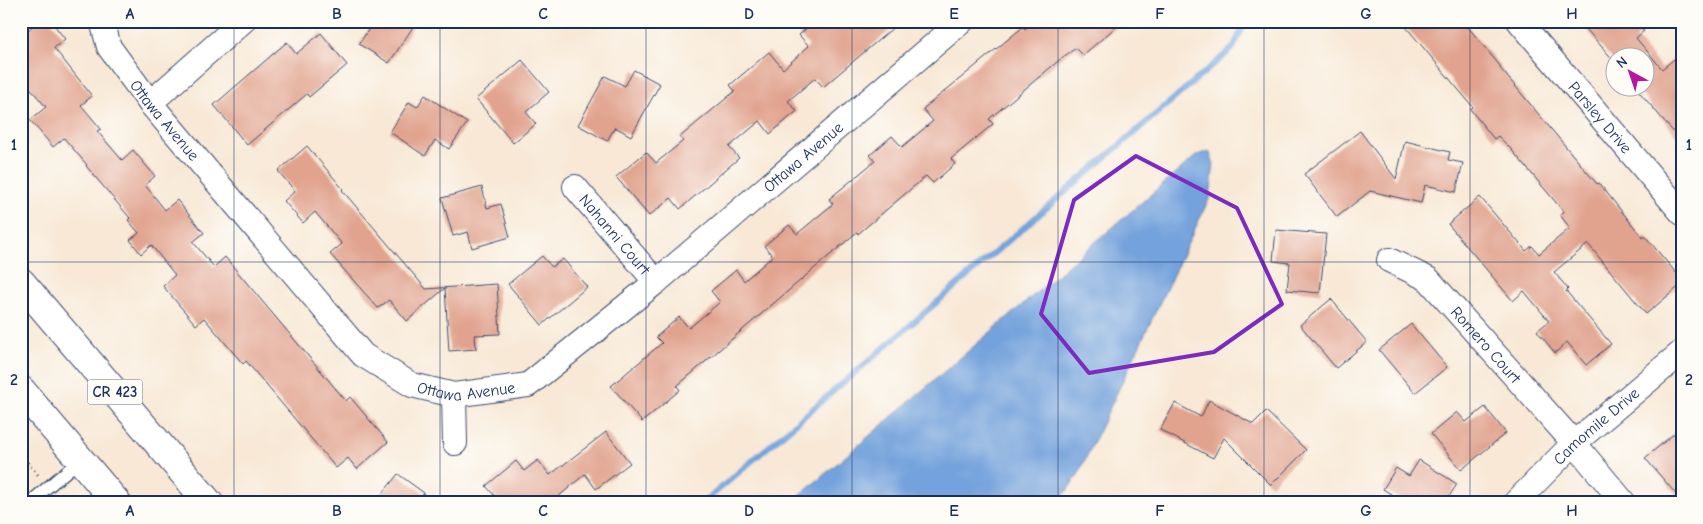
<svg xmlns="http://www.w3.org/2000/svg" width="1703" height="524" viewBox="0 0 1703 524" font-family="'Comic Neue',sans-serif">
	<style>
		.water { fill: #73a2dc; stroke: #47689d }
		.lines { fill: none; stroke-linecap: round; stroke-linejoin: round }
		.stream { stroke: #73a2dc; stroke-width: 6 }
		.building { fill: #e1a38e }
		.service-casing { stroke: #3c4b70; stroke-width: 14 }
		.minor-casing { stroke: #3c4b70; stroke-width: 26 }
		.trunk-casing { stroke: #3c4b70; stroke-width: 30 }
		.path { stroke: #3c4b70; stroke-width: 3; stroke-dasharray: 1 4; stroke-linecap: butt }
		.service { stroke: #fff; stroke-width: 11 }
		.minor { stroke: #fff; stroke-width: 24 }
		.trunk { stroke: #fff; stroke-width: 28 }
		.marked { fill: none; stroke: #7b2cbf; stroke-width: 4; stroke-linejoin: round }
		.grid { fill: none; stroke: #1b2f5e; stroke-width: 1; stroke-opacity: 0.55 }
		.labels { text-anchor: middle; stroke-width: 4.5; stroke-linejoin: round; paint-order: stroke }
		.shield { fill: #fdfcf7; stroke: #5f6c8c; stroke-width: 1 }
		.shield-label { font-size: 15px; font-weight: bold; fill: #1b2f5e }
		.street-label { font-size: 16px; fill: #1b2f5e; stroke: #fdfcf7 }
		.neatline { fill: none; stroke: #1b2f5e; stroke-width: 2 }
		.grid-label { font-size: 16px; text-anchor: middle; font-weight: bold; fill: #1b2f5e }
	</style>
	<rect width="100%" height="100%" fill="#fdfcf7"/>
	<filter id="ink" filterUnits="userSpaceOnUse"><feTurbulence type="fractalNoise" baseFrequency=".02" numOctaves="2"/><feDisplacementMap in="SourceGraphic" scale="10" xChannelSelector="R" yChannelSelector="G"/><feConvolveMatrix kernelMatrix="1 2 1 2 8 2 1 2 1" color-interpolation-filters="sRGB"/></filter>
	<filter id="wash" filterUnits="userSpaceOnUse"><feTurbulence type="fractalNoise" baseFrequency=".0096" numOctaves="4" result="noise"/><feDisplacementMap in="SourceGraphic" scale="20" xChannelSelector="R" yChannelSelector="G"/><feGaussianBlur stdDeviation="1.12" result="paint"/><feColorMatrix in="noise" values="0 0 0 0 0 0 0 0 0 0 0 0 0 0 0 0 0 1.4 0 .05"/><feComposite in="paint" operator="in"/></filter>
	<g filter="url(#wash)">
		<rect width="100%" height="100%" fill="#f8e8d5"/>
		<!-- water -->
		<path class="water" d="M1209,151L1214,164L1210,197L1078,475L1058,503H791L1197,155Z"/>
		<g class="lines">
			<!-- stream -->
			<path class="stream" d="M703,503L1233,48L1246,21"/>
		</g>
		<g id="blocks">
			<!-- building -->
			<g class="building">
				<path d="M39,21H51L65,39L54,48L92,96L81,105L101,129L97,131L122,160L133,150L155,176L145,185L165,210L177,200L204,233L193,242L214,267L225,257L346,401L350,397L388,442L357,469L348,458L336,468L246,361L243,364L204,318L196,325L163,286L175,275L151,245L141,254L130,240L139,233L128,220L130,218L86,166L87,165L64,138L53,147L30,120L46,107L21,77V36Z"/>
				<path d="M374,21H417L389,63L359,44Z"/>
				<path d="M815,21H901L823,87L815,78L788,101L797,111L770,134L760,121L729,147L739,158L680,209L671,198L649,216L616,177L646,152L656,163L683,141L680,137L735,91L730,85L769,52L783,69L809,46L799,35Z"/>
				<path d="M1033,21H1123L1083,55L1076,48L1063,57L989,119L993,124L951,159L955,164L933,183L926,176L858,234L857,232L677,386L680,390L642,422L611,386L662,343L656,337L679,317L689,328L720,302L711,291L736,270L744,281L773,256L764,246L789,225L797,234L833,204L829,199L875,161L870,155L892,136L902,147L933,121L923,109L1023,27L1025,29Z"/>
				<path d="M1401,21H1463L1501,67L1500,68L1597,184L1599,183L1643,238L1645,236L1682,280V284L1646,314L1588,244L1554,272L1568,289L1566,291L1611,344L1586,365L1567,342L1555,353L1537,331L1549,321L1524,291L1513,301L1448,224L1480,197L1526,251L1532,246L1539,254L1570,228L1560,215L1564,212L1510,148L1498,136L1494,139L1470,109L1473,107Z"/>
				<path d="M1579,21H1636L1644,31L1636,38L1662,69L1674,59L1682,68V142L1636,88H1646V58H1616V63Z"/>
				<path d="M321,33L347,65L309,97L307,94L247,145L214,105L287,42L296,54Z"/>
				<path d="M522,60L549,92L526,112L536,124L513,143L476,99Z"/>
				<path d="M634,70L660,84L631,136L615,127L607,141L578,125L605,76L625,86Z"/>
				<path d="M425,95L467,123L449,149L435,140L425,156L390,132L409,102L417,107Z"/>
				<path d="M1360,131L1396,179L1405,141L1450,152L1448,160L1463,163L1456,192L1425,185L1421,203L1370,191L1337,217L1304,174Z"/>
				<path d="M307,146L343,189L342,190L426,289L497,284L500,334L475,335L476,349L449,351L445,288L407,321L389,300L378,308L330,254L342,244L315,212L303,223L284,201L295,191L278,171Z"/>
				<path d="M482,187L487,208L501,204L510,237L472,248L468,232L453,236L442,198Z"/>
				<path d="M1276,230L1326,234L1320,293L1287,290L1290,263L1273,261Z"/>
				<path d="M542,256L552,267L563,259L587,287L542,325L508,284Z"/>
				<path d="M1331,299L1367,342L1336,368L1300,325Z"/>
				<path d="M1411,324L1447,367L1415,393L1379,350Z"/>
				<path d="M1209,400L1253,424L1266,411L1306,450L1271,485L1224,438L1213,458L1160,430L1175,403L1201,417Z"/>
				<path d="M1485,407L1506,433L1461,470L1431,434L1457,412L1466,422Z"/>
				<path d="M1682,427V501L1645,458Z"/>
				<path d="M606,432L630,463L596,489L585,474L551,503H501L486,486L516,461L524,471L538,460L550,475Z"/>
				<path d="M1419,460L1457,484L1445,503H1405L1383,489L1396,468L1409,476Z"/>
				<path d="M398,474L424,493L417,503H375Z"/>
			</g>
		</g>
	</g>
	<g filter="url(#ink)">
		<use href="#blocks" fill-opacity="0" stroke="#3c4b70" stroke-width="1"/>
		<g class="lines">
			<defs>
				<path id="service" d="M29,503L80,460"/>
				<g id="minor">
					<path id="s1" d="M102,21L109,47L150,103L363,355L412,385L454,395L528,385L656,282L962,21"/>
					<path id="s2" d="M1519,21L1682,213"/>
					<path d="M150,103L243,21"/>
					<path id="s3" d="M575,187L656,282"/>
					<path id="s4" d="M1389,260L1428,279L1574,443L1624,503"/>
					<path d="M454,395L455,443"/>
					<path id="s5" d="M1515,503L1574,443L1682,352"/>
				</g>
				<g id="trunk">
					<path d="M21,282L209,503"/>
					<path d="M21,390L117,503"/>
				</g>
			</defs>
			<!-- service casing -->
			<use href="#service" class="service-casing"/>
			<!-- minor casing -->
			<use href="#minor" class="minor-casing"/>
			<!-- trunk casing -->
			<use href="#trunk" class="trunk-casing"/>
			<!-- path -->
			<path class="path" d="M21,455L39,476"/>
			<!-- service -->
			<use href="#service" class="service"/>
			<!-- minor -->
			<use href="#minor" class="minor"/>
			<!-- trunk -->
			<use href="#trunk" class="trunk"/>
		</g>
	</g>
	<!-- marked area -->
	<path class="marked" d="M1136,156L1237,208L1282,304L1214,352L1089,373L1041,314L1074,200Z"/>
	<!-- grid -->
	<path class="grid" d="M234,21V503M440,21V503M646,21V503M852,21V503M1058,21V503M1264,21V503M1470,21V503M21,262H1682"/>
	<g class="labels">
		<!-- shield labels -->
		<rect class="shield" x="87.5" y="379.5" width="55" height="25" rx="4"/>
		<g class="shield-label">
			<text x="115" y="397">CR 423</text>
		</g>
		<!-- street labels -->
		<g class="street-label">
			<text dy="6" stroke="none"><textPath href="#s2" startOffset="126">Parsley Drive</textPath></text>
			<text dy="6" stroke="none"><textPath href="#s1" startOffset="119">Ottawa Avenue</textPath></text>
			<text dy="6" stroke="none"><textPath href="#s1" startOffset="959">Ottawa Avenue</textPath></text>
			<text dy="6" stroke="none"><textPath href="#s3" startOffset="62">Nahanni Court</textPath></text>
			<text dy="6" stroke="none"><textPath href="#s4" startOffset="131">Romero Court</textPath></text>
			<text dy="6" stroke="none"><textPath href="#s1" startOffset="539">Ottawa Avenue</textPath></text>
			<text dy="6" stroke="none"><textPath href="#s5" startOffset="112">Camomile Drive</textPath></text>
		</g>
	</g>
	<!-- margin -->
	<rect width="1703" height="524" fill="none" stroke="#fdfcf7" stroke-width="55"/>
	<!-- north arrow -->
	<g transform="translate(1630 72) rotate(320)"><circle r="24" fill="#fdfcf7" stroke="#a3aaba"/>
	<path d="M0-4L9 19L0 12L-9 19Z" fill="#b5179e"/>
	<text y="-8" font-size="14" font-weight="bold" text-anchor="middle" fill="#1b2f5e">N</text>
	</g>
	<rect x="28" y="28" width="1648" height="468" class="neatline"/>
	<g class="grid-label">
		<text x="130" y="19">A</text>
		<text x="337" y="19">B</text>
		<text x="543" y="19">C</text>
		<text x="749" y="19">D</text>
		<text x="954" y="19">E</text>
		<text x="1160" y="19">F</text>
		<text x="1366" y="19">G</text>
		<text x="1572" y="19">H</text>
		<text x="14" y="150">1</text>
		<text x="1689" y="150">1</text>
		<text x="14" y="385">2</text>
		<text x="1689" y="385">2</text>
		<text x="130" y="516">A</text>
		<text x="337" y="516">B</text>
		<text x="543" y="516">C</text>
		<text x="749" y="516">D</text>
		<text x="954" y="516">E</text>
		<text x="1160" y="516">F</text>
		<text x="1366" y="516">G</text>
		<text x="1572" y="516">H</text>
	</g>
</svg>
